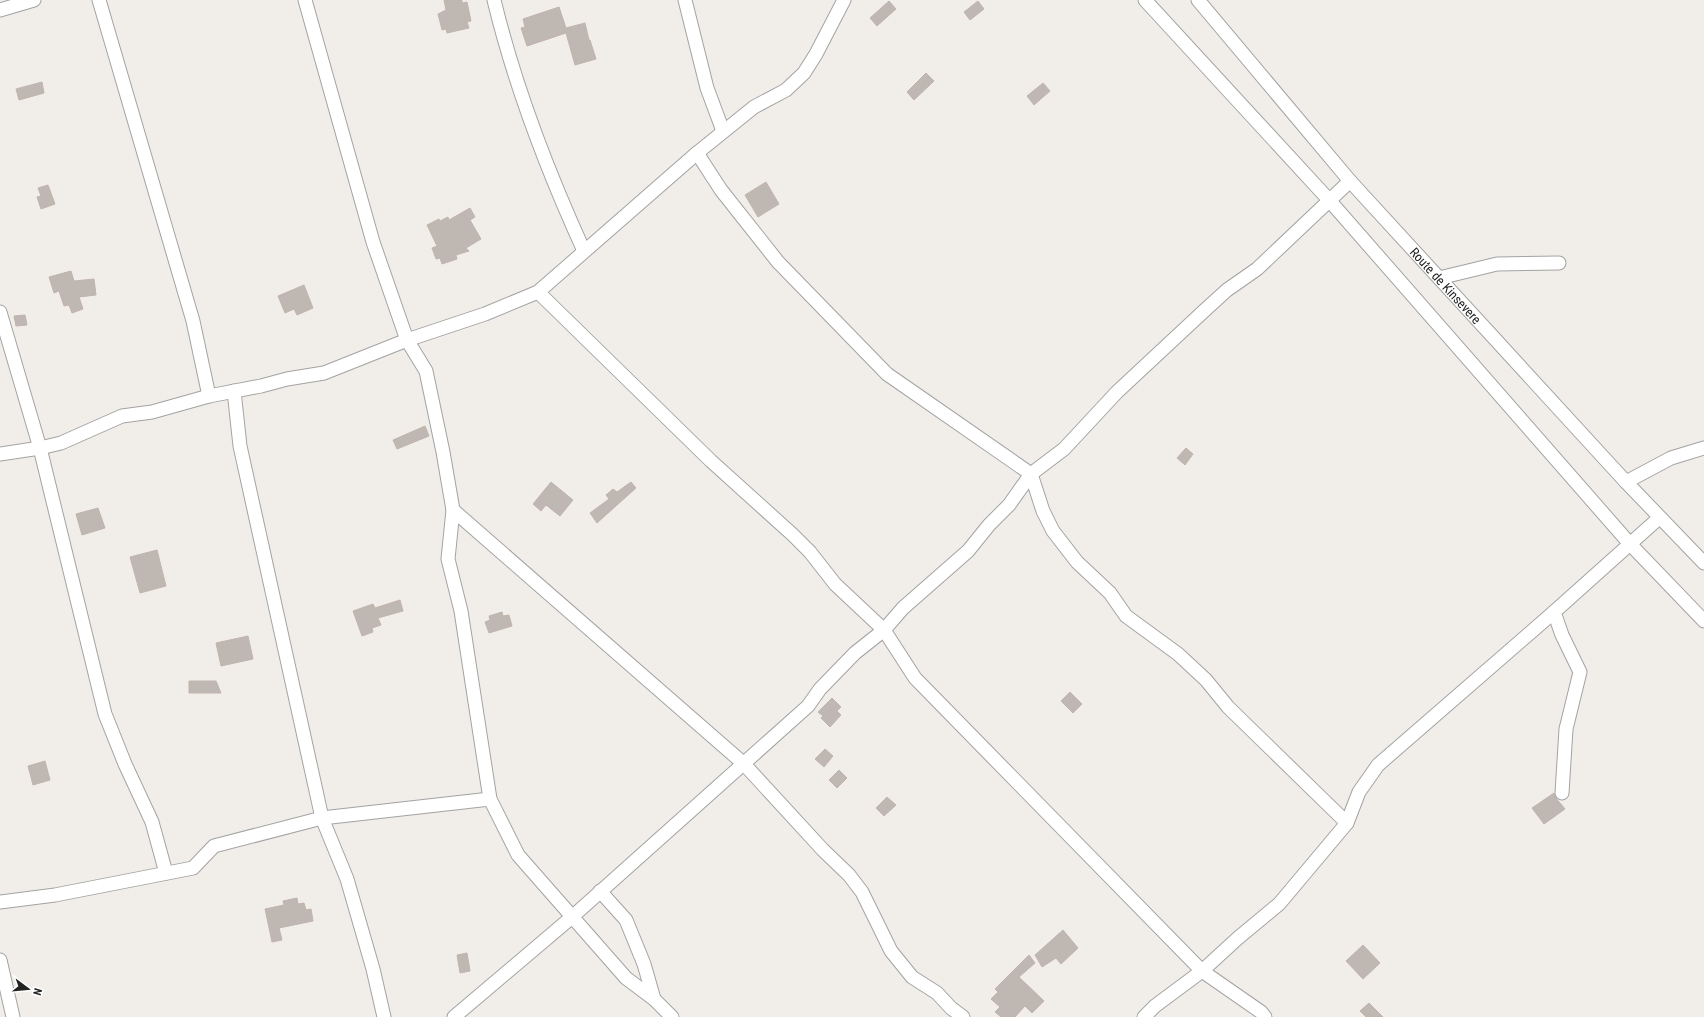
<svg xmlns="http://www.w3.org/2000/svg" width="1704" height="1017" viewBox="0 0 1704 1017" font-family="'Roboto Condensed',sans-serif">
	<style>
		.building { fill: #bfb7b2; stroke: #c2b4ac }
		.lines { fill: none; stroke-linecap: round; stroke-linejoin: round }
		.minor-casing { stroke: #a3a3a3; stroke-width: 15 }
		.minor { stroke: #fff; stroke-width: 13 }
		.labels { text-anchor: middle; stroke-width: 3.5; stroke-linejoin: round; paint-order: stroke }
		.street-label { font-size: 13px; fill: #222; stroke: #fff }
	</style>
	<rect width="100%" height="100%" fill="#f1eee9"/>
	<!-- building -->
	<g class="building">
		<path d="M444,0H462V3L467,2L471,21L467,22L469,28L447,33L446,29L442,30L438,14L446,10Z"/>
		<path d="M889,1L896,9L877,26L870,18Z"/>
		<path d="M978,1L984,9L970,20L964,12Z"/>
		<path d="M559,7L566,28L585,23L589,40H590L596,59L575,65L566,33L527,46L521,28L525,27L523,19Z"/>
		<path d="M926,73L934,81L914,100L907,92Z"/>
		<path d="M42,82L44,93L19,100L16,89Z"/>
		<path d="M1043,83L1050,91L1034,105L1027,96Z"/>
		<path d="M766,182L779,204L758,217L745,195Z"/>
		<path d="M48,185L55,204L41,209L37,197L41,196L38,188Z"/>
		<path d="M470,208L475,217L470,220L481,239L466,248L469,251L456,255L457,259L442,264L440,258L436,259L432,248L437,246L427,225L439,219L440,221L448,217L449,220Z"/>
		<path d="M71,271L74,281L94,279L96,295L79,297L83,309L72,313L69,305L64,306L59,291L54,293L49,277Z"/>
		<path d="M304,285L313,308L297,315L294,309L285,313L278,296Z"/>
		<path d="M25,315L27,325L16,326L14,316Z"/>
		<path d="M425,426L429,436L397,449L393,440Z"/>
		<path d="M1186,448L1193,454L1185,465L1177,458Z"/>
		<path d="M551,482L573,500L560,516L546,505L541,511L533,504Z"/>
		<path d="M631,482L636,488L597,523L590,513L609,499L606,495L613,489L617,492Z"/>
		<path d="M98,508L105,528L82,535L76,514Z"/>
		<path d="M157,550L166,586L140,593L130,557Z"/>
		<path d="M400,600L403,611L378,618L381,625L372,628L373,632L362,636L353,611L373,604L375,608Z"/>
		<path d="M502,612L503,616L509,615L512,626L489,633L485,622L490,620L489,616Z"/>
		<path d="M248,636L253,659L221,666L216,643Z"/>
		<path d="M189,681H216L221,693H189Z"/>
		<path d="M1070,692L1082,704L1073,713L1061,701Z"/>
		<path d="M832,698L841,707L837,711L841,715L830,727L821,718L823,716L818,712Z"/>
		<path d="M825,749L833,756L824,767L815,759Z"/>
		<path d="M45,761L50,780L33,785L28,766Z"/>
		<path d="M839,770L847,778L837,788L829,780Z"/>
		<path d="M1554,793L1555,797L1565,809L1544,824L1532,808Z"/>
		<path d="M887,797L896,805L884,816L876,808Z"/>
		<path d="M297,898L298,904L304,903L306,910L311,909L313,921L279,928L282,940L272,942L265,909L284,905L283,901Z"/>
		<path d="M1063,930L1078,948L1061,964L1056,958L1042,967L1035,955Z"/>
		<path d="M1363,945L1380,963L1363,979L1346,961Z"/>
		<path d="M467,953L470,971L460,973L457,955Z"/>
		<path d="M1029,955L1035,963L1019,977L1044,1001L1032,1013L1025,1006L1015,1017H1001L995,1012L1000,1007L991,999L998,992L995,989Z"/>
		<path d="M1369,1003L1383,1017H1366L1360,1011Z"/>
	</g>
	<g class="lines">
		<defs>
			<g id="minor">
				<path d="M99,0L193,321L209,396"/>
				<path d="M305,0L373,242L407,340L426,371L443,452L453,510L448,559L461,611L490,799L518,855L626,978L654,999"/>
				<path d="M494,0C515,87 547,170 584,251"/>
				<path d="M685,0L707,88L723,131"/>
				<path d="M1145,0L1329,200L1630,544L1704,621"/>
				<path id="s1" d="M1198,0L1350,181L1626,482L1704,563"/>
				<path d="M0,10L34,0"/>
				<path d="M697,153L721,190L778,262L887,374L1031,474L1043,511L1053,531L1077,562L1110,593L1126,616L1178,654L1206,680L1228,707L1347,823"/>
				<path d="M1439,278L1497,264L1559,263"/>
				<path d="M538,292L711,461L793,535L810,552L835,584L884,630L915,678L1202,971L1261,1012L1265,1017"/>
				<path d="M0,312L40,448L105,714L125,764L152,822L166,873"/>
				<path d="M234,391L240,446L322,818L347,879L373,969L384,1017"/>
				<path d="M0,454L40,448L61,443L122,416L152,412L209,396L261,386L287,379L324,373L407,340L485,314L538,292L697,153L754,107L786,90L804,73L816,54L844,0"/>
				<path d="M1626,482L1671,458L1704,448"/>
				<path d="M453,510L744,764L823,850L849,875L862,892L891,951L912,977L937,993L951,1008L963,1017"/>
				<path d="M1554,612L1562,635L1580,672L1566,729L1562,793"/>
				<path d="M600,891L626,920L644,964L654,999L672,1017"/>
				<path d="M0,902L55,895L193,868L214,846L322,818L490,799"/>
				<path d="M0,960L13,1017"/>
				<path d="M454,1017L572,917L808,706L820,689L855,653L884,630L903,608L968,551L989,525L1009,505L1031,474L1064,449L1117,392L1205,310L1227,290L1257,269L1350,181"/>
				<path d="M1144,1017L1155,1006L1202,971L1238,938L1279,904L1347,823L1359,792L1378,765L1554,612L1659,518"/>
			</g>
		</defs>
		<!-- minor casing -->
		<use href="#minor" class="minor-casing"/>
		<!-- minor -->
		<use href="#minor" class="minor"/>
	</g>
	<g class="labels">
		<!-- street labels -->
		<g class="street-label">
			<text dy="5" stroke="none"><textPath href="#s1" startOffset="378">Route de Kinsevere</textPath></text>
		</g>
	</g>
	<!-- north arrow -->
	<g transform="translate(28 989) rotate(106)" stroke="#ffffff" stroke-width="3" paint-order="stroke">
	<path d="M0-3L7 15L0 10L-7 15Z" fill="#222222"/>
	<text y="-6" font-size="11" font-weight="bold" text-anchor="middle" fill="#222222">N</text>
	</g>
</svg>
